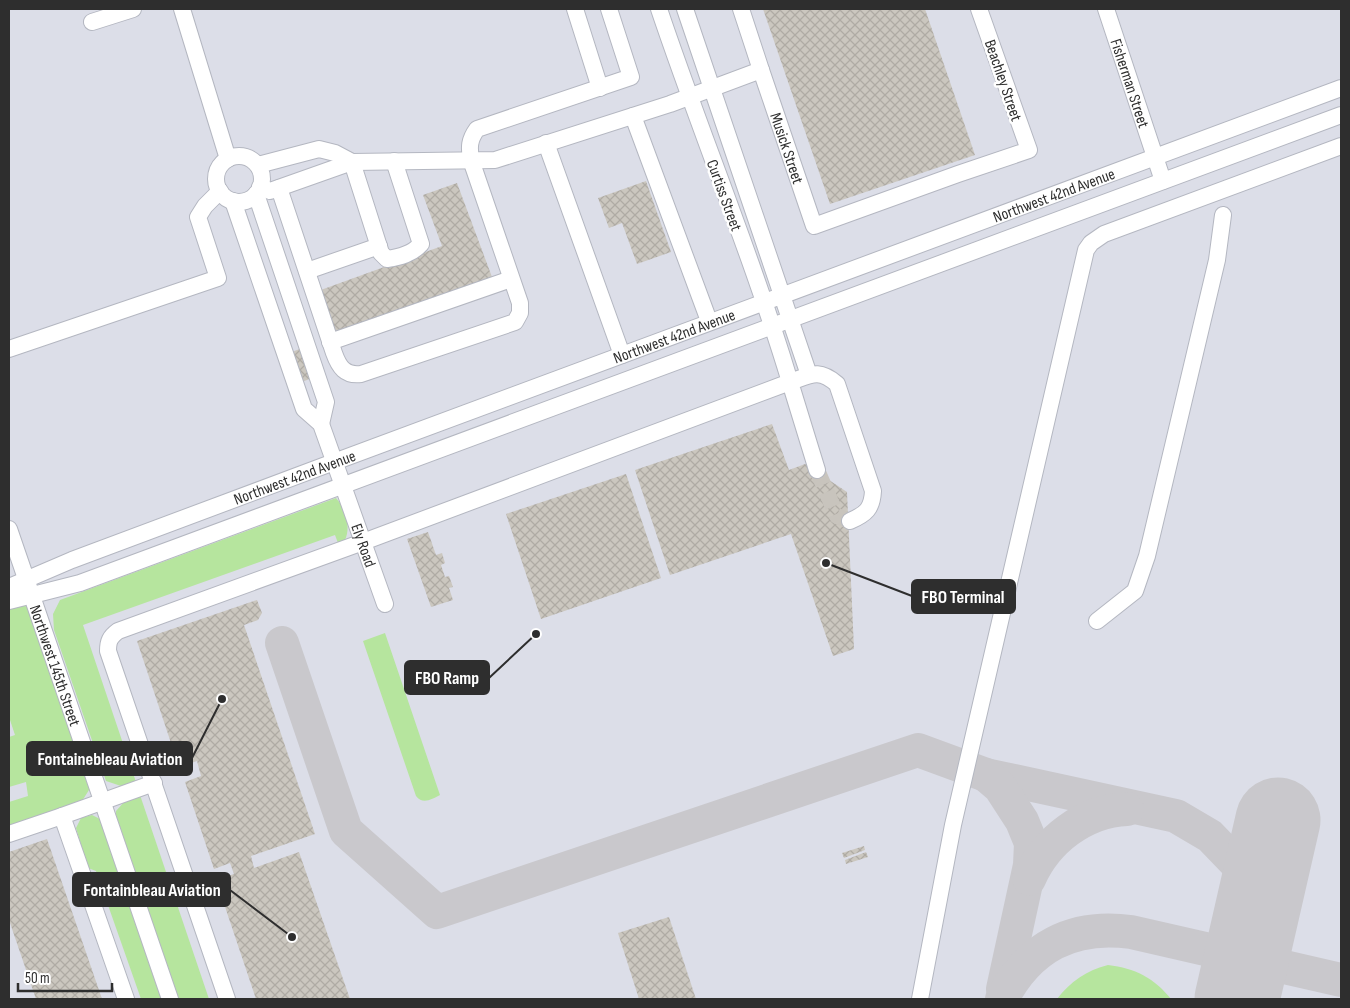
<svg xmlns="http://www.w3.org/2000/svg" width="1350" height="1008" viewBox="0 0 1350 1008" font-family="'Sofia Sans Condensed',sans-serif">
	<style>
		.airport { fill: #dcdee8 }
		.grass { fill: #b6e59e }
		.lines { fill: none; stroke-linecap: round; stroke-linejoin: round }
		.taxiway { stroke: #c9c8cc; stroke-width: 34 }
		.runway { stroke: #c9c8cc; stroke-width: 85 }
		.building { fill: url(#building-cross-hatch) }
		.minor-tunnel { stroke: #c8c4bd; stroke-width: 16; stroke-dasharray: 16 8; stroke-linecap: butt }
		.minor-casing { stroke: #b4b7c1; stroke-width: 18 }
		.minor { stroke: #fff; stroke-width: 16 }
		.labels { text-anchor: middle; stroke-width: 5; stroke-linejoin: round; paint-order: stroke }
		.street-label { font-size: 16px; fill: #2e2e2e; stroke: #fff }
		.leader { fill: none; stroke: #2e2e2e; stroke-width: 2 }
		.callout-dot { fill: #2e2e2e; stroke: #fff; stroke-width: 2 }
		.callout { fill: #2e2e2e; stroke: #2e2e2e; stroke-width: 2 }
		.callout-label { font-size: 18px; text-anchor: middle; font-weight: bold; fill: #fff }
	</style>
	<defs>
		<pattern id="building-cross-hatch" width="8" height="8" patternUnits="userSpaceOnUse" patternTransform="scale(1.25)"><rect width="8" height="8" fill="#cbc7bf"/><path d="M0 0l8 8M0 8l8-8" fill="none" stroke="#afaba4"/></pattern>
	</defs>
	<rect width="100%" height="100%" fill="#efe9e1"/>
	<!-- airport -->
	<rect class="airport" x="9" y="9" width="1332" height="990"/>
	<!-- grass -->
	<g class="grass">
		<path d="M336,498C346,509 351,527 345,540L338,543L335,535L83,625L136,782L121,786L106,781L54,630L53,614L60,600Z"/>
		<path d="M9,605H24L28,608L90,783L89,790L82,801L9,827V802L28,796L26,782L9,787V737L15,735L9,717Z"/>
		<path d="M385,633L440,795C432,799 423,805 416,796L363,641Z"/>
		<path d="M140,795L209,999H178L116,815V811L125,801Z"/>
		<path d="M92,815L100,819L162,999H141L96,871L88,868L76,828L81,818Z"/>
		<path d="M1108,965C1135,968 1154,978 1171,999H1057C1070,982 1087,970 1108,965Z"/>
	</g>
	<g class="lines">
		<!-- taxiway -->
		<g class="taxiway">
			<path d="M282,643L346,831L437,912L918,750L986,775L1176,816L1210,836L1262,890"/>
			<path d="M986,775L1000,787L1022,821L1031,843L1030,865L1003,989"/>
			<path d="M1029,879C1046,840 1084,811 1127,809"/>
			<path d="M1002,999C1029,947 1072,924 1131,932L1341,980"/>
		</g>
		<!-- runway -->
		<path class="runway" d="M1237,999L1278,820"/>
	</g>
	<!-- building -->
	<g class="building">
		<path d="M763,9H925L975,155L830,204Z"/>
		<path d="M646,181L671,252L637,264L622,223L609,228L598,198Z"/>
		<path d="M457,183L492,277L334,334L318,291L442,246L423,195Z"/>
		<path d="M305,347L315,377L299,383L289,353Z"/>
		<path d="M772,424L789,470L805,464L847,492L854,649L833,656L791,534L670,575L635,470Z"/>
		<path d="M626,474L661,578L541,619L506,514Z"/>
		<path d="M428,532L436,555L442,553L445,563L441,565L445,577L449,576L453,587L449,588L453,600L431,607L407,539Z"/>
		<path d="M257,600L262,613L258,620L244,625L315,834L251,856L254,868L299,852L350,999H256L216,880L234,874L230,863L214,869L185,782L201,776L197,761L179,767L137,641Z"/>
		<path d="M47,839L102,999H36L9,920V852Z"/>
		<path d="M864,846L865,850L844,858L842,853Z"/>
		<path d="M866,852L868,857L846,864L845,860Z"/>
		<path d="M669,917L696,999H639L618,933Z"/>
	</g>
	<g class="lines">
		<!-- minor-tunnel -->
		<path class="minor-tunnel" d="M817,470L837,516L850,521"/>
		<defs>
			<g id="minor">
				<path d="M182,9L228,159"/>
				<path d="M575,9L600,88"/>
				<path d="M685,9L809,375"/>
				<path d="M741,9L761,70"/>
				<path id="s1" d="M1106,9L1163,181"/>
				<path d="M92,22L133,9"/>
				<path d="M633,116L709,321"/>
				<path d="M546,143L622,355"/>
				<circle cx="239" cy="179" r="23"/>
				<path d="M258,165L319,149L335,153L352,162L381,253L387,259C400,257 412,254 421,244L394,161"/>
				<path id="s2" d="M260,187L270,191L352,162L495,160L670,104L761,70L814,226L958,174L1029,150L979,9"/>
				<path d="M279,188L334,353C339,367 345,376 361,374L515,322L520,313V303L471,160C469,147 469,140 477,129L631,77L609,9"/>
				<path d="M256,194L326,402L321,424"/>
				<path id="s3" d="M233,201L304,409L321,424L385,604"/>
				<path d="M307,271L379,246"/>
				<path d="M330,342L511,279"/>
				<path d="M9,349L218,278L198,217L205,206L220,191"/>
				<path d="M817,470L790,382C811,375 818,368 837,384L873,491C872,509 866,514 850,521"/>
				<path id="s4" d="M9,529L170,999"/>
				<path id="s5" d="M9,587L72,560L334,462L1341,88"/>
				<path d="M9,601L80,583L1341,115"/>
				<path d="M1097,621L1135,591L1147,556L1217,260L1223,215"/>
				<path d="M9,834L62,816"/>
				<path d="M126,999L62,816L154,783"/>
				<path d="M227,999L108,651C108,641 110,637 118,631L363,542L790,382C752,256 701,134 659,9"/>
				<path d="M920,999L953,825L1086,250L1091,243L1104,234L1341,146"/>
			</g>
		</defs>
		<!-- minor casing -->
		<use href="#minor" class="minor-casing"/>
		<!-- minor -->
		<use href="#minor" class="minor"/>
	</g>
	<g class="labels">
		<!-- street labels -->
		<g class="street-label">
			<text transform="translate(1004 80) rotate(71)" y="6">Beachley Street</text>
			<text dy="6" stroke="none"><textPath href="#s1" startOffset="78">Fisherman Street</textPath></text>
			<text dy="6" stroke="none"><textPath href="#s2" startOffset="604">Musick Street</textPath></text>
			<text dy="6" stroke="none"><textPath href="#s5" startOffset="1116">Northwest 42nd Avenue</textPath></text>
			<text transform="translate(725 195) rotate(70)" y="6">Curtiss Street</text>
			<text dy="6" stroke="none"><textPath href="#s5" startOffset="711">Northwest 42nd Avenue</textPath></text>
			<text dy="6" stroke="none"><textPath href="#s5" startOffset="306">Northwest 42nd Avenue</textPath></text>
			<text dy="6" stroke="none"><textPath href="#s3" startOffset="371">Ely Road</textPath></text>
			<text dy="6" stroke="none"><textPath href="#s4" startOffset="144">Northwest 145th Street</textPath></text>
		</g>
	</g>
	<!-- callouts -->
	<path class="leader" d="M826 563L912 596M536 634L489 678M222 699L192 758M292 937L230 890"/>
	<g class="callout-dot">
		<circle cx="826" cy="563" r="5"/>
		<circle cx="536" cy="634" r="5"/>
		<circle cx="222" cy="699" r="5"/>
		<circle cx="292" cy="937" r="5"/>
	</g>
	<g class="callout">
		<rect x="912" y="580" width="103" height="33" rx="5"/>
		<rect x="405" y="661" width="84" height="33" rx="5"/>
		<rect x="27" y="742" width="165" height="33" rx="5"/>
		<rect x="73" y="873" width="157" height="33" rx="5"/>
	</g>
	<g class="callout-label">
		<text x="963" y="603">FBO Terminal</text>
		<text x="447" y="684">FBO Ramp</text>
		<text x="110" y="765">Fontainebleau Aviation</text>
		<text x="152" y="896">Fontainbleau Aviation</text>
	</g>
	<!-- border -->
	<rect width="1350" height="1008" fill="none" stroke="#2e2e2e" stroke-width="20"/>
	<!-- scale -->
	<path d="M18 983v8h94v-8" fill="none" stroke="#2e2e2e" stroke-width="2.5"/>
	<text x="25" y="983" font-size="15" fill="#2e2e2e" stroke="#ffffff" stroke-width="4" paint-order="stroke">50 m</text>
</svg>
